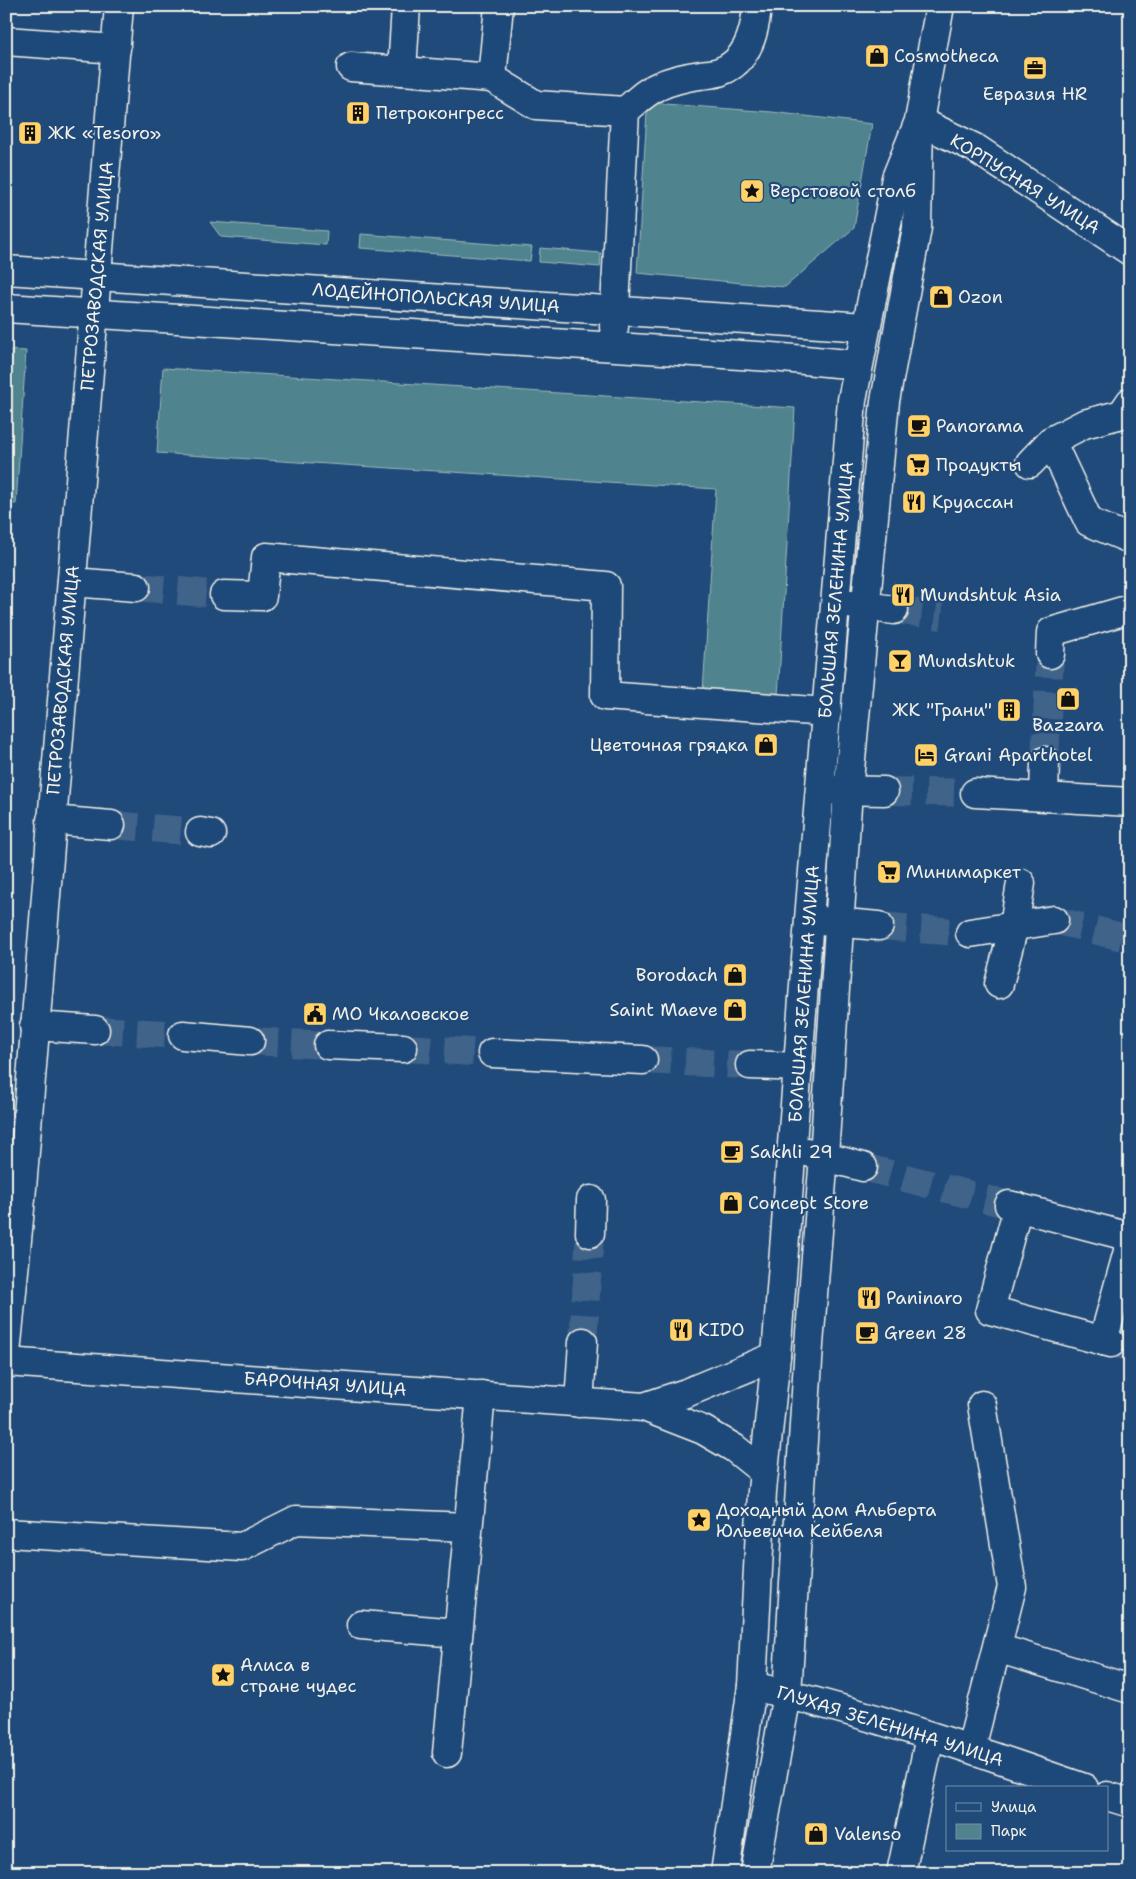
<svg xmlns="http://www.w3.org/2000/svg" width="1136" height="1879" viewBox="0 0 1136 1879" font-family="'Shantell Sans',sans-serif">
	<style>
		.green { fill: #50838e; stroke: #a2babb }
		.lines { fill: none; stroke-linecap: round; stroke-linejoin: round }
		.minor-tunnel { stroke: #3f638a; stroke-width: 28; stroke-dasharray: 28 14; stroke-linecap: butt }
		.minor-casing { stroke: #f4f1e8; stroke-width: 31 }
		.major-casing { stroke: #f4f1e8; stroke-width: 31 }
		.minor { stroke: #1f4a7a; stroke-width: 28 }
		.major { stroke: #1f4a7a; stroke-width: 28 }
		.labels { text-anchor: middle; stroke-width: 4.5; stroke-linejoin: round; paint-order: stroke }
		.poi-label { font-size: 18px; fill: #f4f1e8; stroke: #1f4a7a; text-anchor: start }
		.street-label { font-size: 18px; fill: #f4f1e8; stroke: #1f4a7a }
	</style>
	<rect width="100%" height="100%" fill="#1f4a7a"/>
	<filter id="ink" filterUnits="userSpaceOnUse"><feTurbulence type="fractalNoise" baseFrequency=".02" numOctaves="2"/><feDisplacementMap in="SourceGraphic" scale="10" xChannelSelector="R" yChannelSelector="G"/><feConvolveMatrix kernelMatrix="1 2 1 2 8 2 1 2 1" color-interpolation-filters="sRGB"/></filter>
	<g filter="url(#ink)">
		<!-- green -->
		<g class="green">
			<path d="M651,103L772,112L872,124L854,228L785,287L637,273L647,112Z"/>
			<path d="M210,222L327,231L326,245L221,237Z"/>
			<path d="M361,234L532,247L530,261L360,248Z"/>
			<path d="M540,248L601,253L600,267L539,262Z"/>
			<path d="M6,350L26,351L16,504L6,503Z"/>
			<path d="M163,368L795,408L778,696L703,691L716,489L157,453Z"/>
		</g>
		<g class="lines">
			<!-- minor-tunnel -->
			<g class="minor-tunnel">
				<path d="M136,587L224,595"/>
				<path d="M894,610L942,616"/>
				<path d="M1045,761L1050,654"/>
				<path d="M884,791L975,793"/>
				<path d="M111,825L200,832"/>
				<path d="M1054,920L1130,939"/>
				<path d="M879,926L970,933"/>
				<path d="M95,1030L183,1035"/>
				<path d="M250,1041L328,1045"/>
				<path d="M403,1048L492,1053"/>
				<path d="M643,1060L750,1065"/>
				<path d="M863,1167L1009,1205"/>
				<path d="M583,1342L590,1233"/>
				<path d="M1111,1343L1130,1347"/>
			</g>
			<defs>
				<g id="minor">
					<path d="M499,6L492,78L536,105L625,111"/>
					<path d="M6,41L116,49"/>
					<path d="M351,67L492,78"/>
					<path d="M402,71L406,6"/>
					<path d="M6,270L865,327"/>
					<path d="M6,308L772,357L858,365"/>
					<path d="M614,327L625,111C636,102 646,91 659,86C672,80 686,77 700,75C706,74 713,74 719,72C747,63 755,32 757,6"/>
					<path d="M1051,441L1089,522L1130,539"/>
					<path d="M1030,463L1051,441L1084,424L1122,414L1130,402"/>
					<path d="M72,582L136,587"/>
					<path d="M224,595L262,596L266,557L606,586L605,696L827,712"/>
					<path d="M849,604L894,610"/>
					<path d="M1050,654L1051,632L1130,609"/>
					<path d="M831,790L884,791"/>
					<path d="M975,793L1130,802"/>
					<path d="M1044,796L1045,761"/>
					<path d="M51,820L111,825"/>
					<path d="M200,832L211,834"/>
					<path d="M821,921L879,926"/>
					<path d="M970,933L1054,920"/>
					<path d="M999,984L1014,926L1021,883"/>
					<path d="M34,1026L95,1030"/>
					<path d="M183,1035L250,1041"/>
					<path d="M328,1045L403,1048"/>
					<path d="M492,1053L643,1060"/>
					<path d="M750,1065L799,1067"/>
					<path d="M807,1152L863,1167"/>
					<path d="M1009,1205L1130,1237"/>
					<path d="M1018,1207L990,1310L1111,1343"/>
					<path d="M590,1233L591,1200"/>
					<path d="M1103,1341L1130,1244"/>
					<path d="M6,1354L22,1188L119,6"/>
					<path d="M6,1362L644,1407L703,1430L734,1448L764,1472"/>
					<path d="M579,1403L583,1342"/>
					<path d="M644,1407L686,1393L776,1356"/>
					<path d="M6,1533L242,1547L296,1520L468,1527"/>
					<path d="M361,1625L458,1633"/>
					<path d="M997,1648L1130,1689"/>
					<path d="M752,1686C865,1712 975,1750 1084,1788"/>
					<path d="M971,1748L1012,1587L982,1405"/>
					<path d="M447,1753L481,1395"/>
					<path d="M1107,1796L1130,1803"/>
					<path d="M902,1868L930,1737"/>
					<path d="M755,1873L787,1694L809,1345L824,1156L848,791L885,401L917,228L919,121L940,6"/>
				</g>
				<path id="major" d="M725,1873L752,1686L762,1491L776,1356L809,919L852,400L896,178L919,121L975,148L1130,251"/>
			</defs>
			<!-- minor casing -->
			<use href="#minor" class="minor-casing"/>
			<!-- major casing -->
			<use href="#major" class="major-casing"/>
			<!-- minor -->
			<use href="#minor" class="minor"/>
			<!-- major -->
			<use href="#major" class="major"/>
		</g>
	</g>
	<!-- icons -->
	<defs>
		<symbol id="shop-square" viewBox="-11 -11 22 22"><rect x="-9" y="-9" width="18" height="18" rx="4" fill="#ffd166" stroke="#1f4a7a"/><path d="M-5-2.5h2.3a2.7 3.5 0 0 1 5.4 0H5L5.5 6h-11ZM-1.5-2.5h3a1.5 2.3 0 0 0-3 0Z" fill="#111"/></symbol>
		<symbol id="office-square" viewBox="-11 -11 22 22"><rect x="-9" y="-9" width="18" height="18" rx="4" fill="#ffd166" stroke="#1f4a7a"/><path d="M-6-3h4V-5.5h4V-3h4V5H-6ZM-1-4.5V-3h2v-1.5ZM-6 0V1H6V0Z" fill="#111"/></symbol>
		<symbol id="building-square" viewBox="-11 -11 22 22"><rect x="-9" y="-9" width="18" height="18" rx="4" fill="#ffd166" stroke="#1f4a7a"/><path d="M-4-6H4V6H1V3H-1V6H-4ZM-2.5-4.3h1.7v1.8h-1.7ZM.8-4.3h1.7v1.8H.8ZM-2.5-1h1.7V.8h-1.7ZM.8-1h1.7V.8H.8Z" fill="#111"/></symbol>
		<symbol id="sight-square" viewBox="-11 -11 22 22"><rect x="-9" y="-9" width="18" height="18" rx="4" fill="#ffd166" stroke="#1f4a7a"/><path d="M0-6L1.8-2.2L6-1.7L2.9 1.2L3.7 5.4L0 3.3L-3.7 5.4L-2.9 1.2L-6-1.7L-1.8-2.2Z" fill="#111"/></symbol>
		<symbol id="cafe-square" viewBox="-11 -11 22 22"><rect x="-9" y="-9" width="18" height="18" rx="4" fill="#ffd166" stroke="#1f4a7a"/><path d="M-5.5-4.5H6V0H3Q3 3.5 0 3.5H-2.5Q-5.5 3.5-5.5 0ZM3-3.2v2h1.7v-2ZM-6 4.5H4V6H-6Z" fill="#111"/></symbol>
		<symbol id="supermarket-square" viewBox="-11 -11 22 22"><rect x="-9" y="-9" width="18" height="18" rx="4" fill="#ffd166" stroke="#1f4a7a"/><path d="M-6-5.5h2.5l.6 2H6L4.5 2H-2.5L-4.4-4H-6ZM-1.5 3.2a1.3 1.3 0 1 0 .1 0ZM3 3.2a1.3 1.3 0 1 0 .1 0Z" fill="#111"/></symbol>
		<symbol id="restaurant-square" viewBox="-11 -11 22 22"><rect x="-9" y="-9" width="18" height="18" rx="4" fill="#ffd166" stroke="#1f4a7a"/><path d="M-5-6h1v4h1v-4h1v4h1v-4h1v5L-1.5 .5V6h-2V.5L-5-1ZM5-6V6H3V1.5H1.5Q1.5-4 5-6Z" fill="#111"/></symbol>
		<symbol id="bar-square" viewBox="-11 -11 22 22"><rect x="-9" y="-9" width="18" height="18" rx="4" fill="#ffd166" stroke="#1f4a7a"/><path d="M-6-5H6L.8 .8V4.5H3.5V6h-7V4.5H-.8V.8Z" fill="#111"/></symbol>
		<symbol id="hotel-square" viewBox="-11 -11 22 22"><rect x="-9" y="-9" width="18" height="18" rx="4" fill="#ffd166" stroke="#1f4a7a"/><path d="M-6-4.5h1.5V1H6V5H4.5V3h-9V5H-6ZM-4 0a1.8 1.8 0 1 1 3.6 0ZM.5 0V-2.5h3Q6-2.5 6 0Z" fill="#111"/></symbol>
		<symbol id="civic-square" viewBox="-11 -11 22 22"><rect x="-9" y="-9" width="18" height="18" rx="4" fill="#ffd166" stroke="#1f4a7a"/><path d="M-.6-6.5H3V-4.5H.6V-3L4-1V1h2V6H-6V1h2V-1L-.6-3ZM-1.2 2.5V6h2.4V2.5Z" fill="#111"/></symbol>
	</defs>
	<g fill-rule="evenodd">
		<use href="#shop-square" x="863" y="42" width="28" height="28"/>
		<use href="#office-square" x="1021" y="54" width="28" height="28"/>
		<use href="#building-square" x="344" y="99" width="28" height="28"/>
		<use href="#building-square" x="16" y="119" width="28" height="28"/>
		<use href="#sight-square" x="738" y="177" width="28" height="28"/>
		<use href="#shop-square" x="927" y="283" width="28" height="28"/>
		<use href="#cafe-square" x="905" y="412" width="28" height="28"/>
		<use href="#supermarket-square" x="904" y="451" width="28" height="28"/>
		<use href="#restaurant-square" x="900" y="488" width="28" height="28"/>
		<use href="#restaurant-square" x="889" y="581" width="28" height="28"/>
		<use href="#bar-square" x="886" y="647" width="28" height="28"/>
		<use href="#shop-square" x="1054" y="685" width="28" height="28"/>
		<use href="#building-square" x="995" y="696" width="28" height="28"/>
		<use href="#shop-square" x="752" y="731" width="28" height="28"/>
		<use href="#hotel-square" x="912" y="741" width="28" height="28"/>
		<use href="#supermarket-square" x="875" y="858" width="28" height="28"/>
		<use href="#shop-square" x="721" y="961" width="28" height="28"/>
		<use href="#shop-square" x="721" y="996" width="28" height="28"/>
		<use href="#civic-square" x="301" y="1000" width="28" height="28"/>
		<use href="#cafe-square" x="718" y="1138" width="28" height="28"/>
		<use href="#shop-square" x="717" y="1189" width="28" height="28"/>
		<use href="#restaurant-square" x="855" y="1284" width="28" height="28"/>
		<use href="#restaurant-square" x="667" y="1316" width="28" height="28"/>
		<use href="#cafe-square" x="853" y="1319" width="28" height="28"/>
		<use href="#sight-square" x="685" y="1506" width="28" height="28"/>
		<use href="#sight-square" x="209" y="1661" width="28" height="28"/>
		<use href="#shop-square" x="802" y="1820" width="28" height="28"/>
	</g>
	<g class="labels">
		<!-- poi labels -->
		<g class="poi-label">
			<text x="894" y="62">Cosmotheca</text>
			<text x="1035" y="100" text-anchor="middle">Евразия HR</text>
			<text x="376" y="119">Петроконгресс</text>
			<text x="48" y="139">ЖК «Tesoro»</text>
			<text x="770" y="197">Верстовой столб</text>
			<text x="958" y="303">Ozon</text>
			<text x="936" y="432">Panorama</text>
			<text x="936" y="471">Продукты</text>
			<text x="932" y="508">Круассан</text>
			<text x="920" y="601">Mundshtuk Asia</text>
			<text x="918" y="667">Mundshtuk</text>
			<text x="992" y="716" text-anchor="end">ЖК "Грани"</text>
			<text x="1068" y="731" text-anchor="middle">Bazzara</text>
			<text x="748" y="751" text-anchor="end">Цветочная грядка</text>
			<text x="944" y="761">Grani Aparthotel</text>
			<text x="906" y="878">Минимаркет</text>
			<text x="718" y="981" text-anchor="end">Borodach</text>
			<text x="718" y="1016" text-anchor="end">Saint Maeve</text>
			<text x="332" y="1020">МО Чкаловское</text>
			<text x="750" y="1158">Sakhli 29</text>
			<text x="748" y="1209">Concept Store</text>
			<text x="886" y="1304">Paninaro</text>
			<text x="698" y="1336">KIDO</text>
			<text x="884" y="1339">Green 28</text>
			<text x="716" y="1516">Доходный дом Альберта<tspan x="716" dy="21">Юльевича Кейбеля</tspan></text>
			<text x="240" y="1671">Алиса в<tspan x="240" dy="21">стране чудес</tspan></text>
			<text x="834" y="1840">Valenso</text>
		</g>
		<!-- street labels -->
		<g class="street-label">
			<text transform="translate(1025 184) rotate(32)" y="6">КОРПУСНАЯ УЛИЦА</text>
			<text transform="translate(97 276) rotate(-85)" y="6">ПЕТРОЗАВОДСКАЯ УЛИЦА</text>
			<text transform="translate(436 298) rotate(4)" y="6">ЛОДЕЙНОПОЛЬСКАЯ УЛИЦА</text>
			<text transform="translate(836 590) rotate(-85)" y="6">БОЛЬШАЯ ЗЕЛЕНИНА УЛИЦА</text>
			<text transform="translate(63 680) rotate(-85)" y="6">ПЕТРОЗАВОДСКАЯ УЛИЦА</text>
			<text transform="translate(804 994) rotate(-86)" y="6">БОЛЬШАЯ ЗЕЛЕНИНА УЛИЦА</text>
			<text transform="translate(325 1384) rotate(4)" y="6">БАРОЧНАЯ УЛИЦА</text>
			<text transform="translate(890 1726) rotate(17)" y="6">ГЛУХАЯ ЗЕЛЕНИНА УЛИЦА</text>
		</g>
	</g>
	<!-- margin -->
	<rect width="1136" height="1879" fill="none" stroke="#1f4a7a" stroke-width="25"/>
	<rect x="12" y="12" width="1111" height="1854" fill="none" stroke="#f4f1e8" stroke-width="2" filter="url(#ink)"/>
	<!-- legend -->
	<rect x="946" y="1786" width="162" height="65" fill="#1f4a7a" stroke="#748da6"/>
	<rect x="956" y="1803" width="25" height="8" fill="#1f4a7a" stroke="#748da6"/>
	<text x="991" y="1812" font-size="15" fill="#f4f1e8">Улица</text>
	<rect x="956" y="1824" width="25" height="15" fill="#50838e" stroke="#748da6"/>
	<text x="991" y="1836" font-size="15" fill="#f4f1e8">Парк</text>
</svg>
